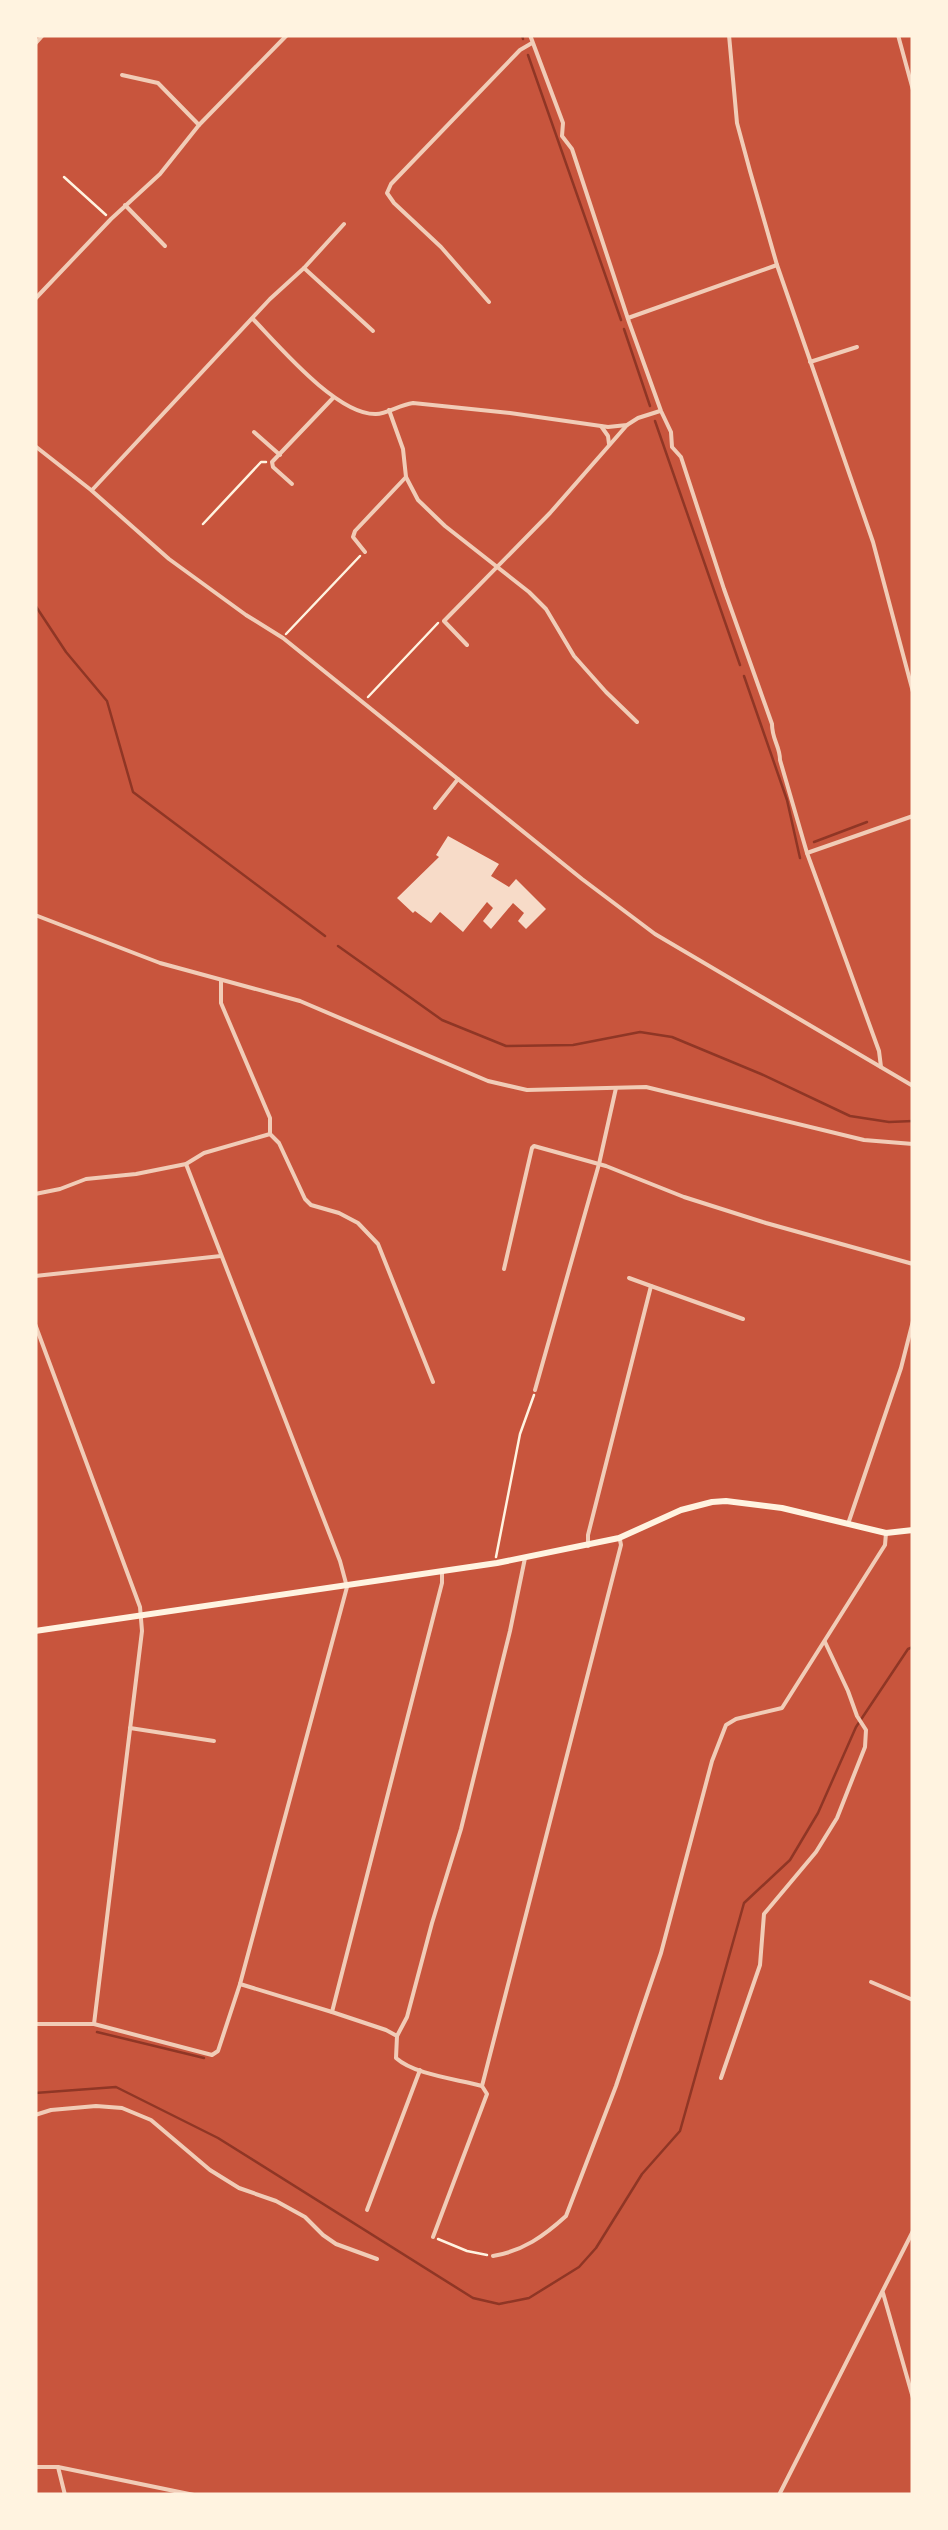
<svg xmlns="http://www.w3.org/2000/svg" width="948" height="2530" viewBox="0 0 948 2530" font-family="'IBM Plex Sans',sans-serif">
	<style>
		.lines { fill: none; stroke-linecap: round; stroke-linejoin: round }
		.stream { stroke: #8f3625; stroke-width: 2.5 }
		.building { fill: #f7dbc8 }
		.path { stroke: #fff3e0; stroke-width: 2.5 }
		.minor { stroke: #f1ccb7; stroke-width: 4 }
		.secondary { stroke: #fff3e0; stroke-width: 6 }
	</style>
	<rect width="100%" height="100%" fill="#c8553d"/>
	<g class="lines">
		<!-- stream -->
		<g class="stream">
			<path d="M522,35L523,39"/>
			<path d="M528,55L621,320"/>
			<path d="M624,329L650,406"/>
			<path d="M655,421L740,665"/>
			<path d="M35,605L66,652L107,701L133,792L325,936"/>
			<path d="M744,676L787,800L800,858"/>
			<path d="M814,842L867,822"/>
			<path d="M338,946L442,1020L506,1046L573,1045L640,1032L672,1037L761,1074L850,1116L889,1122L913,1121"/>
			<path d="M97,2032L204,2058"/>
			<path d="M35,2093L116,2087L218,2138L473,2298L499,2304L529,2298L579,2267L596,2248L642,2174L680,2131L744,1903L790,1860L818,1813L856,1727L908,1649L913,1647"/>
		</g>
	</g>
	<!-- building -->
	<path class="building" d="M448,836L499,864L491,876L509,887L516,879L546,909L526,929L518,921L524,913L513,903L491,929L483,921L493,908L487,902L463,932L440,912L431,923L415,911L413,913L397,898L439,857L436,855Z"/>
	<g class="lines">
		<!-- path -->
		<g class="path">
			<path d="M64,177L106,215"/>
			<path d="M203,524L261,462H266"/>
			<path d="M286,634L360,556"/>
			<path d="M368,697L438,623"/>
			<path d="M496,1557L520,1434L534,1395"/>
			<path d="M438,2239L467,2251L487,2255"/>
		</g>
		<!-- minor -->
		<g class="minor">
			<path d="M530,35L563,123L562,136L572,149L629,322L661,411L671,432L672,447L681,457L724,589L772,724C772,740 780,746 780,760L807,853L879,1051L881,1067"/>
			<path d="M729,35L737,123L750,171L777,265L873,542L913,692"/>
			<path d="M898,35L913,90"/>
			<path d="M35,44L43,35"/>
			<path d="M122,75L158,83L199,125"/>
			<path d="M125,205L165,246"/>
			<path d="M304,268L373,331"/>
			<path d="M35,299L111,219L160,174L199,125L287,35"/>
			<path d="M489,302L441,247L394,203L387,193L391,184L520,50L532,43"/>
			<path d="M628,318L777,265"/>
			<path d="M253,319C279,346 337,415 376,414C387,414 399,405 413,403L510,413L608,427L627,425L638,418L660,411"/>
			<path d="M810,362L857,347"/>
			<path d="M389,410L403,449L406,477L418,500L445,526L529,592L546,609L574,656L606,692L637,722"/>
			<path d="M601,426L608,436L609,444"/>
			<path d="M254,432L280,455"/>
			<path d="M35,446L91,490L169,559L246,615L283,638L582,879L655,934L913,1086"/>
			<path d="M292,484L273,467L272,462L333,398"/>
			<path d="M93,489L270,299L304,268L344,224"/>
			<path d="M365,552L353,537L355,531L406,477"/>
			<path d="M467,645L444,621L550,513L627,425"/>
			<path d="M435,808L458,779"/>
			<path d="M807,853L913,816"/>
			<path d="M35,915L160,963L300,1001L488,1081L527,1090L646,1087L864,1140L913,1144"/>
			<path d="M270,1134L279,1143L305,1199L311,1205L339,1213L358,1223L378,1244L433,1382"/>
			<path d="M35,1194L60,1189L86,1179L136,1174L186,1164L204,1153L270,1134V1118L221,1003V980"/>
			<path d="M504,1269L532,1148L534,1146L606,1166L684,1197L766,1223L913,1264"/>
			<path d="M35,1276L221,1256"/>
			<path d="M629,1278L651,1286"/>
			<path d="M35,1324L140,1607L142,1631L94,2024"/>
			<path d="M535,1390L599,1164L616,1088"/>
			<path d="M848,1524L901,1368L913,1321"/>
			<path d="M588,1546V1535L651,1286L743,1319"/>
			<path d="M130,1728L214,1741"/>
			<path d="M871,1982L913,2000"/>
			<path d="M240,1984L332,2012L386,2030L397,2036"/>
			<path d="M332,2012L442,1583V1573"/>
			<path d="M35,2024H94L212,2055L218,2051L240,1984L347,1587L340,1561L186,1164"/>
			<path d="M721,2078L760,1965L764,1914L816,1852L837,1818L865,1747L866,1730L857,1716L848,1691L825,1642"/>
			<path d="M482,2086C457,2079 415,2075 396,2058L397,2036L407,2017L432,1923L461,1829L510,1631L525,1558"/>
			<path d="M35,2115L51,2110L96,2106L122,2108L151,2120L210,2170L239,2188L276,2201L305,2217L323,2235L336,2244L377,2259"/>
			<path d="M367,2210L420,2070"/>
			<path d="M433,2237L487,2094L482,2086L621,1545L620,1540"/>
			<path d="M493,2256C523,2251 544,2236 566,2216L616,2086L661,1953L712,1761L726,1725L736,1719L782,1708L885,1545L886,1533"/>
			<path d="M883,2293L913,2398"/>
			<path d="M35,2467H58L194,2495"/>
			<path d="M58,2467L65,2495"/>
			<path d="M779,2495L913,2231"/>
		</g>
		<!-- secondary -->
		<path class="secondary" d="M35,1631L497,1563L619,1538L681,1510L712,1502L726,1501L782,1508L886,1533L913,1530"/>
	</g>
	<!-- border -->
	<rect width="948" height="2530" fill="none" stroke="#fff3e0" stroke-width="75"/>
</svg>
